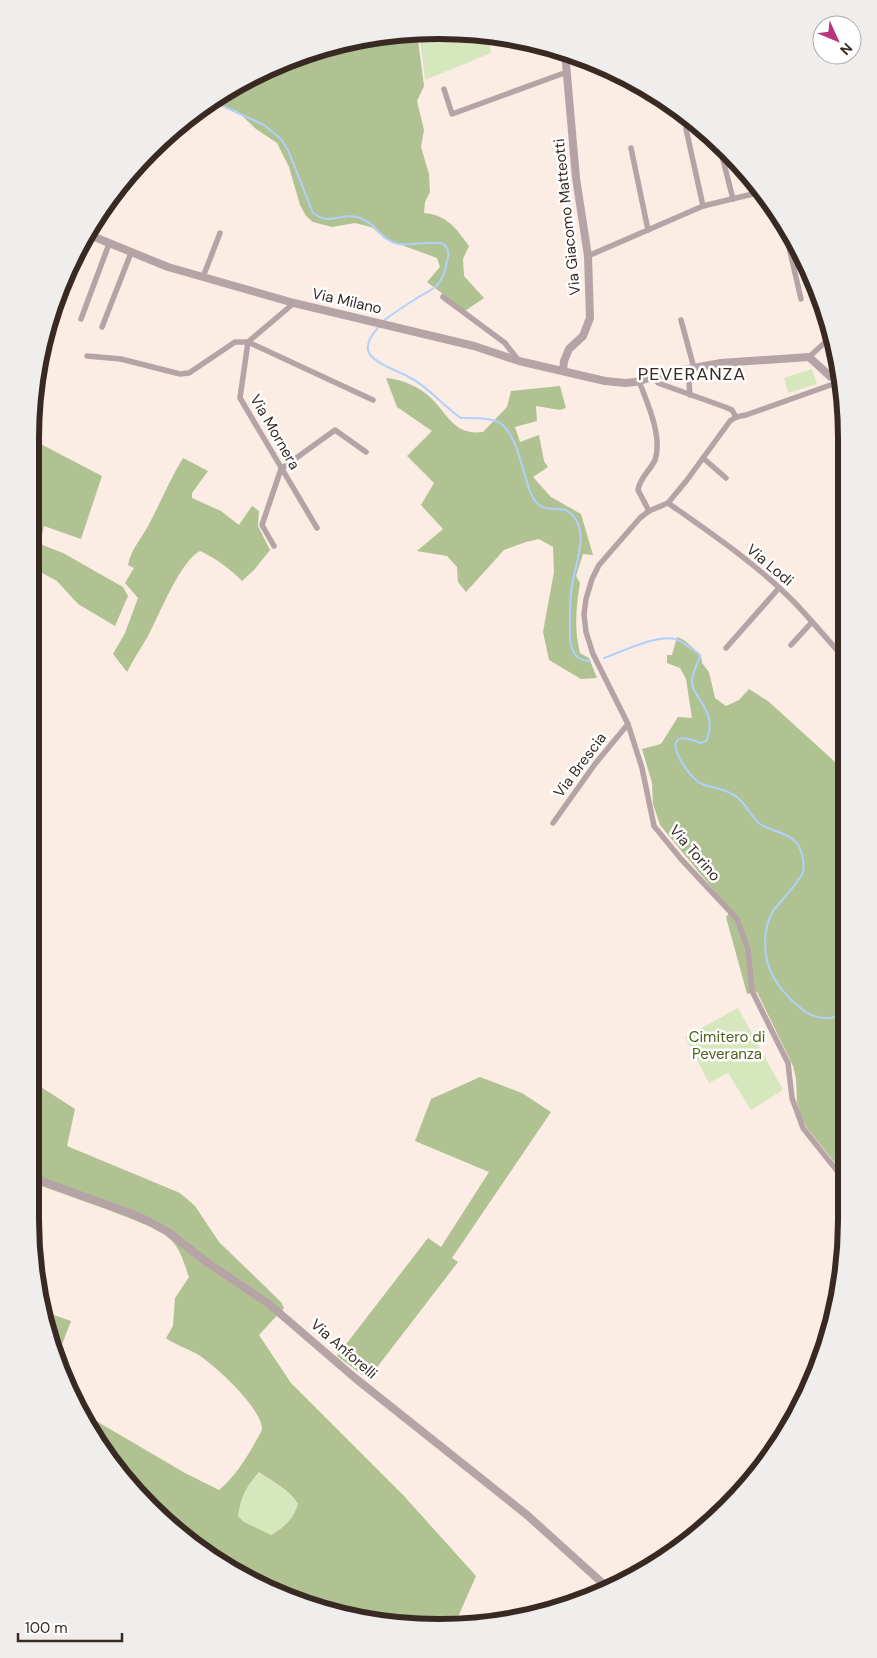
<svg xmlns="http://www.w3.org/2000/svg" width="877" height="1658" viewBox="0 0 877 1658" font-family="'DM Sans',sans-serif">
	<style>
		.green { fill: #d7e7bd }
		.forest { fill: #b0c291; fill-rule: evenodd }
		.lines { fill: none; stroke-linecap: round; stroke-linejoin: round }
		.stream { stroke: #b2d0fc; stroke-width: 2 }
		.minor { stroke: #b5a3a6; stroke-width: 5.5 }
		.tertiary { stroke: #b5a3a6; stroke-width: 8 }
		.labels { text-anchor: middle; stroke-width: 5; stroke-linejoin: round; paint-order: stroke }
		.street-label { font-size: 15px; fill: #382a23; stroke: #fff }
		.park-label { font-size: 15px; fill: #4c6119; stroke: #fff }
		.quarter-label { font-size: 18px; letter-spacing: 1px; fill: #382a23; stroke: #fff }
		.rim { fill: none; stroke: #382a23; stroke-width: 6 }
	</style>
	<rect width="100%" height="100%" fill="#fbece4"/>
	<!-- green -->
	<g class="green">
		<path d="M466,31L488,35L491,53L425,80L419,32Z"/>
		<path d="M812,369L817,384L788,393L784,378Z"/>
		<path d="M738,1008L783,1090L751,1110L728,1073L709,1083L685,1037Z"/>
		<path d="M259,1472C272,1481 289,1490 298,1504C293,1520 284,1527 270,1535L244,1522L238,1516C241,1496 246,1487 259,1472Z"/>
	</g>
	<!-- forest -->
	<g class="forest">
		<path d="M417,32L424,86L417,101L424,130L421,147L429,174L430,192L425,202L424,213C447,215 456,228 469,246L463,259L464,276L484,298L465,311L427,282L440,267L437,258L385,239L373,228L367,226L355,223L332,227L313,222L306,216L300,205L289,167L277,143L256,129L237,111L222,106H204L235,85L305,53L315,55L333,52L334,45L385,33Z"/>
		<path d="M386,378C402,379 419,387 430,397C448,414 454,436 483,432L507,407L511,391L560,386L566,408L560,410L536,406L537,421L515,427L520,442L539,435L544,461L548,467L533,477L551,497L581,514L593,555L583,554L576,576L580,583C576,608 574,629 580,653L589,658L597,678L581,679L549,660L543,632L554,572L553,547L539,539L526,542L504,550L466,592L458,582L457,567L447,556L417,551L443,529L421,505L434,483L407,456L432,431L397,407Z"/>
		<path d="M31,439L102,476L81,539L44,526L40,544L63,553L123,587L128,596L115,626L78,604L57,581L31,567Z"/>
		<path d="M183,458L208,471L192,493V498L221,511L239,525L252,506L259,511L258,526L270,550L254,570L242,581C229,568 217,559 200,551C181,560 159,615 148,636C141,648 133,660 127,672L113,654L125,633L138,598L125,583L134,568L128,565C131,549 142,538 149,524C161,502 170,479 183,458Z"/>
		<path d="M677,637L684,640L701,655L702,663L709,672L715,698L726,706L739,700L749,689L768,701L845,771L846,1179L836,1164L807,1128L801,1118L797,1102L796,1079L793,1066L757,992L747,994L726,917L731,911L660,825L653,804L652,783L642,749L661,744L678,717L692,718L686,679L680,668L667,663V655H672Z"/>
		<path d="M480,1077L522,1093L551,1112L452,1258L458,1262L368,1379L337,1356L428,1238L441,1247L489,1172L415,1141L431,1099Z"/>
		<path d="M30,1080L75,1109L67,1146L180,1193L195,1206L219,1242L281,1302L284,1308L259,1335L291,1383L404,1496L476,1576L457,1619L464,1627L333,1614L212,1559L115,1468L86,1415L185,1473L219,1490C238,1474 250,1452 262,1430C263,1409 215,1365 197,1354C187,1348 175,1345 166,1338L173,1326L175,1298L189,1277C184,1264 181,1249 170,1239C160,1229 143,1224 129,1218C96,1205 63,1194 30,1182ZM259,1472C272,1481 290,1490 298,1504C293,1520 284,1527 271,1535L244,1522L238,1516C241,1496 246,1487 259,1472Z"/>
		<path d="M45,1312L71,1321L56,1360L52,1351Z"/>
	</g>
	<g class="lines">
		<!-- stream -->
		<g class="stream">
			<path d="M212,101L264,125L281,139L288,150L313,213C331,226 337,213 357,217C375,221 380,240 398,244C409,246 437,240 443,244C449,247 449,256 447,261C446,268 443,277 439,283C433,291 422,294 414,300C403,307 392,314 382,322"/>
			<path d="M379,326C375,332 366,341 368,350C370,362 398,371 409,377C429,387 443,406 461,418C473,418 485,417 496,421C515,428 521,465 527,482C529,490 533,501 540,506C545,510 559,508 566,510C593,527 575,562 572,586C569,603 570,622 570,640C572,652 576,661 590,661"/>
			<path d="M604,658C622,652 657,634 675,639C683,641 691,649 698,653L700,657C697,665 691,675 692,684C693,689 696,694 699,698C709,714 713,722 707,740L701,743C695,741 684,736 679,739C667,747 691,778 700,783C710,788 722,788 732,794C745,800 749,815 760,824C771,831 789,833 797,843C802,851 805,863 803,872C801,880 779,903 773,911C767,921 765,932 765,944C765,972 781,993 803,1010C816,1020 830,1020 845,1015"/>
		</g>
		<!-- minor -->
		<g class="minor">
			<path d="M444,89L452,114L567,72"/>
			<path d="M686,129L703,206"/>
			<path d="M719,144L733,199"/>
			<path d="M631,148L648,230"/>
			<path d="M783,221L801,299"/>
			<path d="M89,235L92,226"/>
			<path d="M588,256L703,206L761,192"/>
			<path d="M203,277L220,233"/>
			<path d="M443,297L505,343L519,361"/>
			<path d="M81,319L109,244"/>
			<path d="M681,320L694,368"/>
			<path d="M102,327L131,253"/>
			<path d="M248,342L240,398L317,528"/>
			<path d="M248,342L294,303"/>
			<path d="M87,356L121,359L180,374L189,373L235,342H248L373,400"/>
			<path d="M809,357L831,337"/>
			<path d="M688,370L690,395"/>
			<path d="M655,377L658,383L725,407L732,410L736,417"/>
			<path d="M639,381C647,402 663,437 655,460C650,471 640,477 638,490L649,511"/>
			<path d="M736,417L730,421L687,480L668,503L649,511L640,518L599,565L592,579L586,599L584,614L586,632L593,654L628,724L642,768L654,826L681,859L737,919L748,949L752,991L788,1063L792,1098L803,1128L846,1182"/>
			<path d="M736,417L746,415L839,382L840,378"/>
			<path d="M703,458L726,478"/>
			<path d="M668,503C712,534 758,565 795,603C812,621 828,640 844,658"/>
			<path d="M274,546L262,525L281,469L335,430L366,452"/>
			<path d="M791,645L812,622"/>
			<path d="M726,648L779,588"/>
			<path d="M553,823L595,764L628,724"/>
			<path d="M838,1295L842,1269"/>
		</g>
		<!-- tertiary -->
		<g class="tertiary">
			<path d="M87,234L168,267L294,303L474,346L519,361L605,381L626,383L635,382L677,371L721,363L809,357L831,377L842,378"/>
			<path d="M563,371L564,361L569,349L583,336L590,318L588,256L576,178L565,52"/>
			<path d="M30,1177L130,1213L148,1221L168,1232L208,1263L269,1304L355,1378L527,1515L609,1589"/>
		</g>
	</g>
	<g class="labels">
		<!-- street labels -->
		<g class="street-label">
			<text transform="translate(567 217) rotate(-96)" y="5">Via Giacomo Matteotti</text>
			<text transform="translate(347 301) rotate(13)" y="5">Via Milano</text>
			<text transform="translate(275 432) rotate(60)" y="5">Via Mornera</text>
			<text transform="translate(770 565) rotate(40)" y="5">Via Lodi</text>
			<text transform="translate(580 765) rotate(-53)" y="5">Via Brescia</text>
			<text transform="translate(695 853) rotate(49)" y="5">Via Torino</text>
			<text transform="translate(344 1349) rotate(41)" y="5">Via Anforelli</text>
		</g>
		<!-- park labels -->
		<g class="park-label">
			<text x="727" y="1042">Cimitero di<tspan x="727" dy="17">Peveranza</tspan></text>
		</g>
		<!-- quarter labels -->
		<g class="quarter-label">
			<text x="692" y="380">PEVERANZA</text>
		</g>
	</g>
	<!-- crop -->
	<path d="M0 0H877V1658H0ZM438 39H439A399 399 0 0 1 838 438V1220A399 399 0 0 1 439 1619H438A399 399 0 0 1 39 1220V438A399 399 0 0 1 438 39Z" fill="#efeeed" fill-rule="evenodd"/>
	<path class="rim" d="M438 39H439A399 399 0 0 1 838 438V1220A399 399 0 0 1 439 1619H438A399 399 0 0 1 39 1220V438A399 399 0 0 1 438 39Z"/>
	<!-- north arrow -->
	<g transform="translate(837 40) rotate(134)"><circle r="24" fill="#ffffff" stroke="#afaaa7"/>
	<path d="M0-4L9 19L0 12L-9 19Z" fill="#ba3579"/>
	<text y="-8" font-size="14" font-weight="bold" text-anchor="middle" fill="#382a23">N</text>
	</g>
	<!-- scale -->
	<path d="M18 1633v8h104v-8" fill="none" stroke="#382a23" stroke-width="2.5"/>
	<text x="25" y="1633" font-size="15" fill="#382a23" stroke="#ffffff" stroke-width="4" paint-order="stroke">100 m</text>
</svg>
